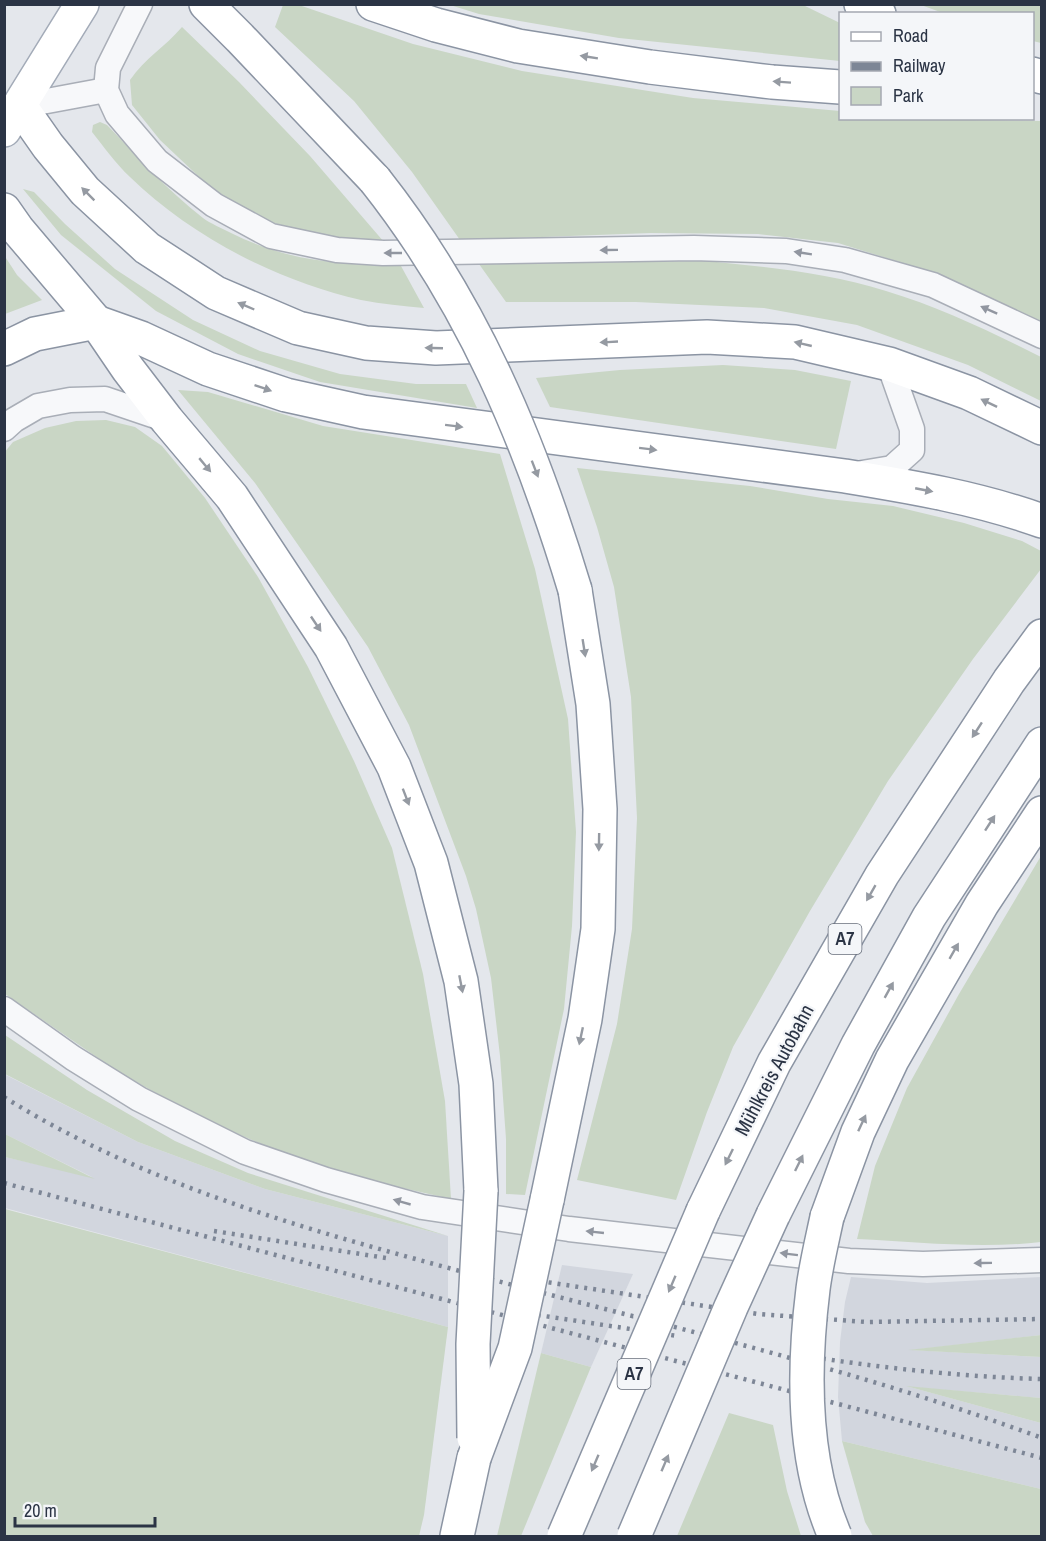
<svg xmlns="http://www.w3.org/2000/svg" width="1046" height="1541" viewBox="0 0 1046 1541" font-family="'Archivo Narrow',sans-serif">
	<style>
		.built { fill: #d2d6de }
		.green { fill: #c9d6c5 }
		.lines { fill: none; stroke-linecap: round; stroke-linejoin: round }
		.service-casing { stroke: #a9aeb7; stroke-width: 27 }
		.primary-casing { stroke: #a3abb8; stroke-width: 36 }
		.motorway-casing { stroke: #8b94a3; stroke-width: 36 }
		.service { stroke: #f7f8fa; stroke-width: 24 }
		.primary { stroke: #fff; stroke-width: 33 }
		.motorway { stroke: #fff; stroke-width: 33 }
		.rail { stroke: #7d8696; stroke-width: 4.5; stroke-dasharray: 3 6; stroke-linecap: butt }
		.motorway-bridge-casing { stroke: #8b94a3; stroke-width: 36; stroke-linecap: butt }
		.motorway-bridge { stroke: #fff; stroke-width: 33 }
		.oneway { fill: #959aa2 }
		.oneway2 { fill: #9196a0 }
		.labels { text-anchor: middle; stroke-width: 4.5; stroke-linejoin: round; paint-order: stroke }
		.shield { fill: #f4f6f9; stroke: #676e7b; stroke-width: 1.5 }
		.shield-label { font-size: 18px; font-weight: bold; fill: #2b3445 }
		.street-label { font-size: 20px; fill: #2b3445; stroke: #f4f6f9 }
	</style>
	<rect width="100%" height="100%" fill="#e4e7ec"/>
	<!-- built -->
	<g class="built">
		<path d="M4,1074L138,1142L265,1189L448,1236V1327L5,1208V1157L92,1177L5,1134Z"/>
		<path d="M562,1265L633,1274L591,1367L541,1353Z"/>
		<path d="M851,1277L927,1283L1041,1277V1335L912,1350L1041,1357V1398L910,1387L1041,1423V1489L842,1441L838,1397L840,1342L845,1302Z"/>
	</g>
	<!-- green -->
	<g class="green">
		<path d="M283,5H299L413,44L522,71L693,98L840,111V118L1041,121V326L938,274L838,243L758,234L651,233L460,240L412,172L354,101L275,27Z"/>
		<path d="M450,5H803L840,23V61L619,38L479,14Z"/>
		<path d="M921,5H1041V43L1033,41L1032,14L943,13Z"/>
		<path d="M182,27L239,82L310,156L384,242L310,234L268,221L214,191L160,140L132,105L130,80C145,58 165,47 182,27Z"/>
		<path d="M100,122L107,125C138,157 168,191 203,218C211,224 222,228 231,233C290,262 336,264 401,266L424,308C403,306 382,304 361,300C277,281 192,237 130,177C116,164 104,147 92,132L93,125Z"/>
		<path d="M23,189L34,192L65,224L115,269L193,320L260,351L340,374L416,384H466L477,408L320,382L238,354L156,311L61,235Z"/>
		<path d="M4,255L17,275L42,300L5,314Z"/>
		<path d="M707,261C767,267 828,273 886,291C940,307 991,332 1041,357V401L968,365L857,325L764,308L636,302H506L479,264Z"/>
		<path d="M723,365L795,370L851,381L836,449L550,407L536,378L620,370Z"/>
		<path d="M178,390L208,392L323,426L500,454L535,569L568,719L576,832L572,926L564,1009L525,1195L506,1194V1139L500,1056L491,978L476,909L466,876L409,725L368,647L312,565L255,483Z"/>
		<path d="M106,420L135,427L162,446L205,498L258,577L308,667L354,761L392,848L423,974L445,1101L451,1199L359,1178L266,1146L194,1115L114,1069L5,994L4,453L13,442L45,428L76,421Z"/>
		<path d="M577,468L750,486L828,499L893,506L964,523L1022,541L1041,551V569L973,659L888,781L810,911L733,1047L707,1112L676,1200L577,1180L617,1024L632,929L637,818L631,697L614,587L597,527Z"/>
		<path d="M1041,856V1242C980,1249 918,1242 857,1239L875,1166L907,1088L959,994Z"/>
		<path d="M5,1035L87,1090L175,1141L248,1173L448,1236L265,1189L138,1142L5,1074Z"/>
		<path d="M4,1134H5L95,1179L5,1157Z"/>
		<path d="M5,1209L448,1327L424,1515L419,1536H5Z"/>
		<path d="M1041,1335V1357L908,1350Z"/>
		<path d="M541,1353L591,1367L521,1536H497Z"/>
		<path d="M906,1386L1041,1398V1423Z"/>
		<path d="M729,1413L773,1425L787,1491L801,1536H677Z"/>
		<path d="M842,1441L1041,1489V1536H873L865,1522Z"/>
	</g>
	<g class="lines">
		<defs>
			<g id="service">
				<path d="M140,4L108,68L106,90L117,114L157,161L214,205L271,236L337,250L383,253L694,248L786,251L845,260L933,285L1042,336"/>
				<path d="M20,106L106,90"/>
				<path d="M4,429L14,420L38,406L70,400L105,399L167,420"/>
				<path d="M862,473L892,468L912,450V429L889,364"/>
				<path d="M4,1009L73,1058L139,1099L245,1152L326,1180L422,1207L569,1229L849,1261L923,1264L1042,1260"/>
			</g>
			<path id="primary" d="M4,130L82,4"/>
			<g id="motorway">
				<path d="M206,4L240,38L375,180"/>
				<path d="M373,4L436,25L518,46L650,67L772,82L840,87"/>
				<path d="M861,4L879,14"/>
				<path d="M1032,74L1042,77"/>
				<path d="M20,106L48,146L85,191L147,248L216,293L298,328L366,343L436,348L707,337L795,342L889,364L969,393L1042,428"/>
				<path d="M4,210L18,230L96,322L128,369L167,420L232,497L331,647L394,767L431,863L461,981L476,1084L481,1191"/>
				<path d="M4,349L35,334L96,322L141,338L208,369L286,395L363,412L845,476C912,487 978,498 1042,521"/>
				<path d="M547,1200L585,1019L598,929L600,809L593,704L575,590"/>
				<path d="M703,1211L774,1063L882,875L1009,681L1042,636"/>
				<path d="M773,1215L858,1045L929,917L1042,744"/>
				<path d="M827,1217L858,1132L892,1060L982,904L1042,813"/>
				<path d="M457,1536L474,1458"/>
			</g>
		</defs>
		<!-- service casing -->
		<use href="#service" class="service-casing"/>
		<!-- primary casing -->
		<use href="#primary" class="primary-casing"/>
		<!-- motorway casing -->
		<use href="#motorway" class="motorway-casing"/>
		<!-- service -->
		<use href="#service" class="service"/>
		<!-- primary -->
		<use href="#primary" class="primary"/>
		<!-- motorway -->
		<use href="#motorway" class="motorway"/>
		<!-- rail -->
		<g class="rail">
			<path d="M4,1097C146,1186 311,1231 471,1274C662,1325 856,1369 1042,1438"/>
			<path d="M4,1183L1042,1458"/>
			<path d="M214,1231L386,1258"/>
			<path d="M513,1277L758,1314L866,1322L1042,1319"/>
			<path d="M511,1311L677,1336"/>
			<path d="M805,1356C884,1368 962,1377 1042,1379"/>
		</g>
		<defs>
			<g id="motorway-bridge">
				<path d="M375,180C473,304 530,441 575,590"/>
				<path d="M827,1217C822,1241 816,1265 813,1289C803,1370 802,1460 835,1536"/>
				<path d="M474,1438L473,1344L481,1191"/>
				<path d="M474,1458L515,1348L547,1200"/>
				<path d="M564,1536L703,1211"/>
				<path d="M634,1536L731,1307L773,1215"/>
			</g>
		</defs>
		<!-- motorway-bridge casing -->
		<use href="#motorway-bridge" class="motorway-bridge-casing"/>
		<!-- motorway-bridge -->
		<use href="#motorway-bridge" class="motorway-bridge"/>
	</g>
	<!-- one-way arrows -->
	<defs><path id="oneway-solid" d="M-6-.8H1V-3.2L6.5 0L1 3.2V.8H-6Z" transform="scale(1.5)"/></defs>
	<g class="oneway">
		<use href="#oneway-solid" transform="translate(589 57) rotate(-171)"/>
		<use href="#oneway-solid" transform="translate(782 82) rotate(-176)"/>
		<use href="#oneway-solid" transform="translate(88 194) rotate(-135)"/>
		<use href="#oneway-solid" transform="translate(246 306) rotate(-157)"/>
		<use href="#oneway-solid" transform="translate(609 342) rotate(177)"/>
		<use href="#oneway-solid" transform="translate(803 344) rotate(-167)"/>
		<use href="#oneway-solid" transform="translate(434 348) rotate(-178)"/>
		<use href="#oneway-solid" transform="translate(263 388) rotate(19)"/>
		<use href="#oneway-solid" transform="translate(989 403) rotate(-154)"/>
		<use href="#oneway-solid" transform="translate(454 426) rotate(7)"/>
		<use href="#oneway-solid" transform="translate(648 449) rotate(7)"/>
		<use href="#oneway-solid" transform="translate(205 465) rotate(50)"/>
		<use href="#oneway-solid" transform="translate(535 469) rotate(69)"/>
		<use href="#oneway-solid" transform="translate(924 490) rotate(11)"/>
		<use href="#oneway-solid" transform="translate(316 624) rotate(56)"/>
		<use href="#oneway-solid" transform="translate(584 648) rotate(81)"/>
		<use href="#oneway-solid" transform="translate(977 730) rotate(123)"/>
		<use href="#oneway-solid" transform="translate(406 797) rotate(69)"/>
		<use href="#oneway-solid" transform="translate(990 823) rotate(-57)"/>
		<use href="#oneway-solid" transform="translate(599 842) rotate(91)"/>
		<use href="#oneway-solid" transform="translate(871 893) rotate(120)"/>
		<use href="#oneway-solid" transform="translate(954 951) rotate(-60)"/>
		<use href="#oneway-solid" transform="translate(461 984) rotate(79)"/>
		<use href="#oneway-solid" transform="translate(889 990) rotate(-61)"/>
		<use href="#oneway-solid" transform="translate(581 1036) rotate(102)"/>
		<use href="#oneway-solid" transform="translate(862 1123) rotate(-65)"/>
		<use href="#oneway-solid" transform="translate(729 1157) rotate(116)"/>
		<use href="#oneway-solid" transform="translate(799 1163) rotate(-64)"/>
		<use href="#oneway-solid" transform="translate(672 1284) rotate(113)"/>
		<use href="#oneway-solid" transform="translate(595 1463) rotate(113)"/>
		<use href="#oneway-solid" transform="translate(665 1463) rotate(-67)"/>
	</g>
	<g class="oneway2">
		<use href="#oneway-solid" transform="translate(609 250) rotate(179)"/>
		<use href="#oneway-solid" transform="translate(393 253) rotate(180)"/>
		<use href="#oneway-solid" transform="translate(803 253) rotate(-171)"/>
		<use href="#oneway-solid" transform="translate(989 310) rotate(-156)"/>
		<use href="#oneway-solid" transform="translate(402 1202) rotate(-164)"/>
		<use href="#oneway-solid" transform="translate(595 1232) rotate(-174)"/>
		<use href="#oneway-solid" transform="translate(789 1254) rotate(-173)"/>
		<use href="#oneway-solid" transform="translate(983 1263) rotate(179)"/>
	</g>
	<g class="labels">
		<!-- shield labels -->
		<g class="shield">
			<rect x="828.5" y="924" width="33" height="30" rx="4.5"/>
			<rect x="617.5" y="1359" width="33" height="30" rx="4.5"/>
		</g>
		<g class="shield-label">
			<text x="845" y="945">A7</text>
			<text x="634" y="1380">A7</text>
		</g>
		<!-- street labels -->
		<g class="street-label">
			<text transform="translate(774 1070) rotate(-62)" y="7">Mühlkreis Autobahn</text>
		</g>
	</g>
	<!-- border -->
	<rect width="1046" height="1541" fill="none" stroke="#2b3445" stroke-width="12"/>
	<!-- legend -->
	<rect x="839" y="12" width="195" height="108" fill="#f4f6f9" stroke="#a4a8b1" stroke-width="1.5"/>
	<rect x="851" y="32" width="30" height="9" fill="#ffffff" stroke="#a4a8b1" stroke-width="1.5"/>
	<text x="893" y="42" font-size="18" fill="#2b3445">Road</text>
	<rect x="851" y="62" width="30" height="9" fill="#7d8696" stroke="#a4a8b1" stroke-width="1.5"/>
	<text x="893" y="72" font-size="18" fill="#2b3445">Railway</text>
	<rect x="851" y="87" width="30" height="18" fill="#c9d6c5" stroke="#a4a8b1" stroke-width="1.5"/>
	<text x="893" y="102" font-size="18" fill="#2b3445">Park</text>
	<!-- scale -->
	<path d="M15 1517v9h140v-9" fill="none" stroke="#2b3445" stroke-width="3"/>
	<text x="24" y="1517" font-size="18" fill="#2b3445" stroke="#f4f6f9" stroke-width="4.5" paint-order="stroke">20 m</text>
</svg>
